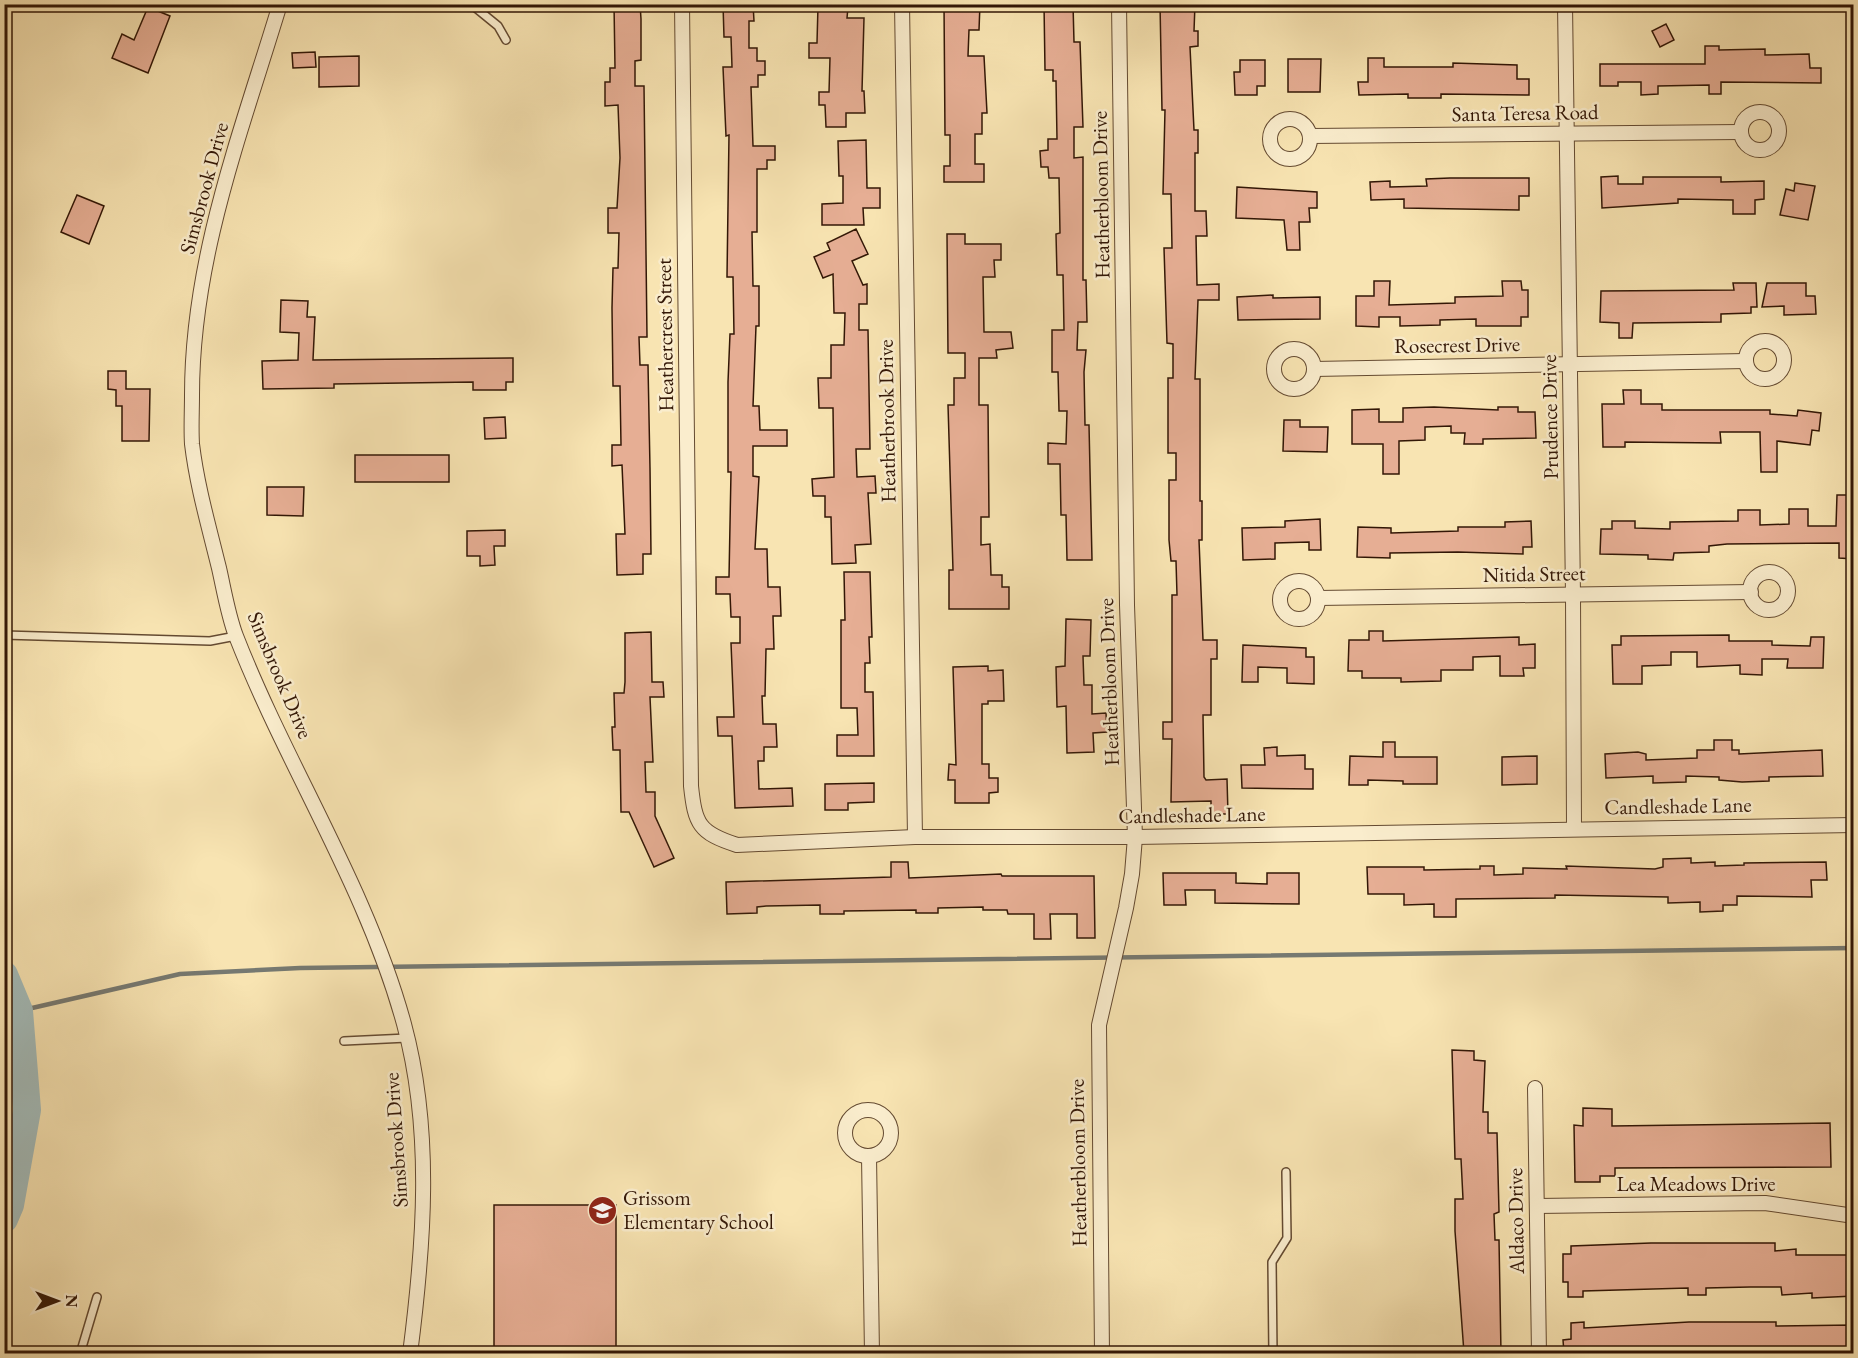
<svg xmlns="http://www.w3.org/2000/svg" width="1858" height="1358" viewBox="0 0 1858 1358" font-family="'EB Garamond',serif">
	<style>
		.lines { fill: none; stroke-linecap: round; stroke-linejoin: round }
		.stream { stroke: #767971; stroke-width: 4.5 }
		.river { stroke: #a3bbb9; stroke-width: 28 }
		.building { fill: #e6ae94; stroke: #331706; stroke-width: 1.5 }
		.lane-casing { stroke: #644a31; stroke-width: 10 }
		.street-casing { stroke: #644a31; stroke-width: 16 }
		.lane { stroke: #faedcd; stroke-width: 7 }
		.street { stroke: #faedcd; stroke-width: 14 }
		.labels { text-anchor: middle; stroke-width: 5; stroke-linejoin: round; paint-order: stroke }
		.street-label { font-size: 21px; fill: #331706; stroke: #faedcd }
		.poi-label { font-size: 21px; fill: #331706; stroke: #faedcd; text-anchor: start }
	</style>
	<rect width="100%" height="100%" fill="#f8e4b2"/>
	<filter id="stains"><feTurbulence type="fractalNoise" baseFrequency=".00333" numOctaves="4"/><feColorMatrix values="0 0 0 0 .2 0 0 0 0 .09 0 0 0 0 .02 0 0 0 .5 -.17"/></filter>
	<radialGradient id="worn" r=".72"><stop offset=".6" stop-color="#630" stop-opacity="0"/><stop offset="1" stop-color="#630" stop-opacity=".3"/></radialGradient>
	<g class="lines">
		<!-- stream -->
		<g class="stream">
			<path d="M4,8L6,4"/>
			<path d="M19,1011L180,974L300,968L1854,948"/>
		</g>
		<!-- river -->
		<path class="river" d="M4,975L19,1011L27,1110L10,1205L4,1219"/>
	</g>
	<!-- building -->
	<g class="building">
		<path d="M614,4H640L641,19V60L635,61V86H644L647,337H639L640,365H648L650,468L651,554H643V574L617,575L616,534H625L622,465L612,466V445H621L620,386H613L612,308L613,268H618L619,233H608V208H617L620,158L618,105L605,106V82H610V68H615Z"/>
		<path d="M723,4H753L754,21H749V48H757V61H765V75H758V87H751L753,146H775V160H767V169H757V232H752L753,286H759V326H756L753,406H759L760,430H787V446H753V476L759,477L755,549H767L768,587H780L781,616H773L774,649H766L765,696H762L763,724H776L777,747H764V761H758L759,789L792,788L793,806L735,808L732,736H718L717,717H734L731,643H740V617H731L730,594H716V577H729L731,472H728V382L730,334H734L733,277H727L729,135L726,136L723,67H732L731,37H724Z"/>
		<path d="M944,4H980L979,30H969L968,56H984L987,113H982V134H975V164H984V182H944V166H950V135H945Z"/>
		<path d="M1044,4H1073L1074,42H1080L1083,127H1074V158L1083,157V280H1086L1087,322H1078L1077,350H1086L1084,372L1085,425H1089L1092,560H1067L1066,515H1061L1060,464H1048V443L1066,444L1067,411H1059L1058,372H1052V330H1064L1063,275H1057L1056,234L1060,233L1059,178H1049L1048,167H1041L1040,151L1048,150V139H1057L1056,81H1053V70H1045Z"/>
		<path d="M1160,4H1195L1194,31H1198V46L1190,47L1194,130H1198V153H1195V211H1206L1207,236H1196L1197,285L1219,284V300H1198L1195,379H1200V501H1202V540H1199L1203,640H1217V659H1211V715H1203L1204,777L1206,780L1227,779L1228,814H1211V801L1171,802L1172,739H1163V722H1172V595H1177L1176,561H1171L1169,540V480H1176V453H1168V378H1173V344L1167,343L1164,248H1172L1171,194H1163L1165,110H1162Z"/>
		<path d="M818,6L848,7L847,18H864L862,91H864L865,113H846V127H826L825,105H819V92H829L830,58H809V43H817Z"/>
		<path d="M148,7L170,16L148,73L112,58L122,34L134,40Z"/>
		<path d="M1666,24L1674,40L1660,47L1652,31Z"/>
		<path d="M1705,46H1719V50L1765,49V55L1809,54L1810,68H1821V83L1721,82V94H1709V85L1658,86V94L1641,95V82H1618V86H1600V64H1705Z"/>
		<path d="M315,52L316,67L293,68L292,53Z"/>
		<path d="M359,56V86L319,87V57Z"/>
		<path d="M1368,58H1384V67H1453V63L1517,65V79H1529V95L1441,94V98H1408V94L1359,95L1358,82H1368Z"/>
		<path d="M1288,59H1321L1320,92H1288Z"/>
		<path d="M1240,60H1265V86H1257V95H1235L1234,72H1240Z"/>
		<path d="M866,140L867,188H880V208H863L864,225H822V204L843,203V176H839L838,141Z"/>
		<path d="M1618,176V184H1643V177H1721V182L1764,181V199L1755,200V214H1733V200L1678,199V203L1602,208L1601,177Z"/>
		<path d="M1450,178H1529V196H1519V210L1404,208V199L1371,200L1370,182L1390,181V187L1427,186L1426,179Z"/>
		<path d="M1795,183L1815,186L1808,220L1780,215L1786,189L1794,191Z"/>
		<path d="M1237,187L1317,192V208H1309L1310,222H1299L1300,250H1287L1284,220L1236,218Z"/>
		<path d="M77,195L104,206L89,244L61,232Z"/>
		<path d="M856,229L868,254L852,261L863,285L867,284V304H859V330H868L870,449H856L857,477L875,476L876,493H868L871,544L855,545L856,563L832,564L831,517H825V496H813L812,479L834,477L833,408H819L818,378H831V345H844L845,313H834L833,274L823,278L814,257L830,250L827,243Z"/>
		<path d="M947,234H965V244H1001V260H994L995,277H983L984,332H1011L1013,348L996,350L997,358H979V405H988L989,517H981V545L990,544L991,575H1002V587H1009V609H949V570H953L948,405H954V378H965V353H948Z"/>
		<path d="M1374,281H1390L1389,305L1455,303V297L1503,296L1502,281H1521L1522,290H1528V317H1521V326H1476V319L1440,320V325L1400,326V317H1379V327L1356,326V296H1374Z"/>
		<path d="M1733,283H1756L1757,307H1751V313L1721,314V322L1633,323L1632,338H1619V323L1600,322L1601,291L1734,290Z"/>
		<path d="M1767,283H1806V296H1815L1816,314L1784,315V306L1762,307Z"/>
		<path d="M1273,295V298L1320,297V319L1238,320L1237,297Z"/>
		<path d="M281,300L308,301L307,317H315L313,360L513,358V382H506V390H473V382L334,384V388L263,389L262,361L298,360L299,333L280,332Z"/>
		<path d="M108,371H126V389H150L149,441H122V406H116V390L108,389Z"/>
		<path d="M1623,390H1641V404H1662V410H1770V414L1797,416L1798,410L1821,413L1819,431L1812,430L1810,445L1777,441V472H1761L1760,432H1720L1721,443L1625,442V447H1603L1602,404H1624Z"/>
		<path d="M1434,407L1498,410V407H1518V412H1535L1536,438L1483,439V444H1464L1465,433H1451V426L1425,427V440L1399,441V474H1383V444H1352V410L1379,409V422H1403V408Z"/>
		<path d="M505,417L506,438L485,439L484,418Z"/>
		<path d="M1284,420H1300V427H1328L1327,452L1283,451Z"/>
		<rect x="355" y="455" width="94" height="27"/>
		<path d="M267,487H304L303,516L267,515Z"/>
		<path d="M1837,495H1854V559L1839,558V543L1727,544L1709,546V552L1674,553L1673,560L1648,559V555L1600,554L1601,529H1612V521H1635V528L1670,529V522L1738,521V510H1760V525L1789,524V509H1808V526H1836Z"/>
		<path d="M1320,519L1321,550H1309V542L1275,543V559L1243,560L1242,528L1285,527V521Z"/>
		<path d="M1531,521L1532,547H1523V554L1458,552L1390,553V558L1357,557L1358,527L1391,528V533L1458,531V527H1505V522Z"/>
		<path d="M505,530V546H494L495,565L480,566V556H467V531Z"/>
		<path d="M844,572H870L872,637H869L870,663H865V692H873L874,756H837V735H858L857,708H841V620H845Z"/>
		<path d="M1066,619L1091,620L1090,656H1083L1084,685H1092V714L1106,713L1107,732L1093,733L1094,752L1067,753L1066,706L1057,707L1056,667L1065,666Z"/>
		<path d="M1369,631H1383V641L1519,637V645L1535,644V668H1523L1524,676H1500V656L1473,657V670H1441V681L1401,682V678H1362V671H1348L1349,640H1369Z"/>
		<path d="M651,632L652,682H663L664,697H650L653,762H645L646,792H655V816L674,858L654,867L629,812H621L620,750H613L612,727H615L614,693H624L625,682V633Z"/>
		<path d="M1729,635V641H1772V645L1810,646L1811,637H1824L1823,668H1787L1788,659H1762V675L1740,674V665L1697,667V652H1671V665L1642,666V684H1613L1612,645H1621V636Z"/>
		<path d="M1243,645L1306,648V657H1314V684L1287,683V668L1258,667V682H1242Z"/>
		<path d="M988,666V671L1003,670L1004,701H988V704H982V764H989V778H998V792L989,793V803H955V780H948L949,764L956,765L953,667Z"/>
		<path d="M1714,740H1732V750H1739V754L1822,750L1823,776L1769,777V781L1742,782L1719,780V777L1686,776V782L1653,783V776L1606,778L1605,754L1638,752L1646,754V760L1697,758V750H1714Z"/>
		<path d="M1383,742H1395V757H1437V784H1403V781L1368,780V785H1349L1350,756L1383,757Z"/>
		<path d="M1277,747V756L1305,755V769H1313V789L1242,788L1241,765H1265L1264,748Z"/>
		<path d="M1537,756V784L1502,785V757Z"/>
		<path d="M874,783V802L848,803V810H825V784Z"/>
		<path d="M1691,858V863L1715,862V866L1744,865V863L1826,862L1827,880H1811L1812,897L1737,896V905H1723V911L1700,912V902L1668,903V897L1555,895V898L1456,899V917H1434V904L1404,905V894H1368L1367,867H1424V870L1480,869V866H1494V875L1523,874V868L1567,869L1566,866L1655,869L1663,867V859Z"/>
		<path d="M891,862H908L909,878L1001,874L1002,876H1094L1095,938H1077V914H1050L1051,939H1034V914H1008L1007,910H983V907L938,908V913H916V910L844,911V914H820V905L766,906L757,907V913L727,914L726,882L891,877Z"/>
		<path d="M1163,873H1236V883L1267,884V873H1299V904L1215,903V890H1185L1186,905H1164Z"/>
		<path d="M1452,1050L1474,1051V1060L1485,1061L1483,1112H1488V1133H1497L1499,1212L1494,1214L1495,1240H1499L1501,1353H1464L1455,1231V1199H1463L1461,1159H1455Z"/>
		<path d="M1583,1108L1612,1109V1126L1830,1123L1831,1167L1615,1168V1176H1600V1182H1575L1574,1125L1583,1126Z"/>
		<rect x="494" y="1205" width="122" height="148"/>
		<path d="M1651,1243H1775V1251L1796,1249V1255H1854V1296L1812,1298V1293L1782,1295L1781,1287H1750L1706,1288V1295H1688V1288L1583,1291V1297H1568V1282H1563V1254H1571V1246Z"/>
		<path d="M1584,1322V1328L1689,1322H1776V1326L1854,1325V1353H1564L1563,1340L1571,1339V1323Z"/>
	</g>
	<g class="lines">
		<defs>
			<g id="lane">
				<path d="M471,4L498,26L506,40"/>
				<path d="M4,635L210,641L236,636"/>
				<path d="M344,1041L407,1038"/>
				<path d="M80,1354L97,1297"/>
				<path d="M1273,1354L1272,1262L1287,1238L1286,1172"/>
			</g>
			<g id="street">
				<path d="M280,4C241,133 192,258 192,395C192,411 191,428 192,444C197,486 209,527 219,568C224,590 228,615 236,636C287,767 367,888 404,1024C433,1131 424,1245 410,1354"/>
				<path d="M682,4L691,786C695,824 699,833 737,845L915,837H1135L1854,825"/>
				<path d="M902,4L915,837"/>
				<path d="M1565,4L1573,595L1574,828"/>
				<circle cx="1760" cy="131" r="19"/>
				<circle cx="1290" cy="139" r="20"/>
				<path d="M1310,136L1741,132"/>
				<circle cx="1765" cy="360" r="19"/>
				<circle cx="1294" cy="369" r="20"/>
				<path d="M1314,369L1746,361"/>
				<circle cx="1769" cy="591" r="19"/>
				<circle cx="1299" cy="600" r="19"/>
				<path d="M1318,598L1751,592"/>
				<path d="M1535,1088L1539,1354"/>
				<circle cx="868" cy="1133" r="23"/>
				<path d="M869,1156L872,1354"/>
				<path d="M1537,1206L1765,1203L1854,1216"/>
				<path d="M1102,1354L1099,1025L1126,908L1132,874L1135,837L1127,605L1119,4"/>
			</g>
		</defs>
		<!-- lane casing -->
		<use href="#lane" class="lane-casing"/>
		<!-- street casing -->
		<use href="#street" class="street-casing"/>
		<!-- lane -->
		<use href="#lane" class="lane"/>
		<!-- street -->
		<use href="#street" class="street"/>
	</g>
	<!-- icons -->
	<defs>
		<symbol id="school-disc" viewBox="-11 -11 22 22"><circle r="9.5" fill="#8f2418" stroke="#faedcd"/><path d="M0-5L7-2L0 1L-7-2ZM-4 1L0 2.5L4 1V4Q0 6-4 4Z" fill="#fff"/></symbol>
	</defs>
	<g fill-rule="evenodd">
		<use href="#school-disc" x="586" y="1194" width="33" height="33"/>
	</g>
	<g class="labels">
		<!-- street labels -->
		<g class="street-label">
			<text transform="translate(1525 113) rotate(-1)" y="7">Santa Teresa Road</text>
			<text transform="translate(204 188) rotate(-75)" y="7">Simsbrook Drive</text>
			<text transform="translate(1101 195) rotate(-91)" y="7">Heatherbloom Drive</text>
			<text transform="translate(665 335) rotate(-91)" y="7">Heathercrest Street</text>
			<text transform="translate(1457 345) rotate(-1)" y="7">Rosecrest Drive</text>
			<text transform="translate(1550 417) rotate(-91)" y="7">Prudence Drive</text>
			<text transform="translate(887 421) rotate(-91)" y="7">Heatherbrook Drive</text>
			<text transform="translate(1534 574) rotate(-1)" y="7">Nitida Street</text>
			<text transform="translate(280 675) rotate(67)" y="7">Simsbrook Drive</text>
			<text transform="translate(1109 682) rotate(-92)" y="7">Heatherbloom Drive</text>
			<text transform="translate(1678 806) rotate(-1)" y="7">Candleshade Lane</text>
			<text transform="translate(1192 815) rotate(-1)" y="7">Candleshade Lane</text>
			<text transform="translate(396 1140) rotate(-94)" y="7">Simsbrook Drive</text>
			<text transform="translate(1078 1163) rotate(-91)" y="7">Heatherbloom Drive</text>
			<text x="1696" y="1191">Lea Meadows Drive</text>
			<text transform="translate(1516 1221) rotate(-91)" y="7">Aldaco Drive</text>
		</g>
		<!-- poi labels -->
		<g class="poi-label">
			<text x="623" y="1205">Grissom<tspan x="623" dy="24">Elementary School</tspan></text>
		</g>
	</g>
	<!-- margin -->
	<rect width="1858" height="1358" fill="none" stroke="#f8e4b2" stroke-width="24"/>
	<rect x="6" y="6" width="1846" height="1346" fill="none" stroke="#331706" stroke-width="3"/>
	<rect x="12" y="12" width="1834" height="1334" fill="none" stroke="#331706" stroke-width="1.5"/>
	<!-- north arrow -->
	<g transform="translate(57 1301) rotate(90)" stroke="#faedcd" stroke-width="4.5" paint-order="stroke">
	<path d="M0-4.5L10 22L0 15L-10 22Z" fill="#331706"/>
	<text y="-9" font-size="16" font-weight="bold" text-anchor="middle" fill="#331706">N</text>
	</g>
	<rect width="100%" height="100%" filter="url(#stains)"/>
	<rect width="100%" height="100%" fill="url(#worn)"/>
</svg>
